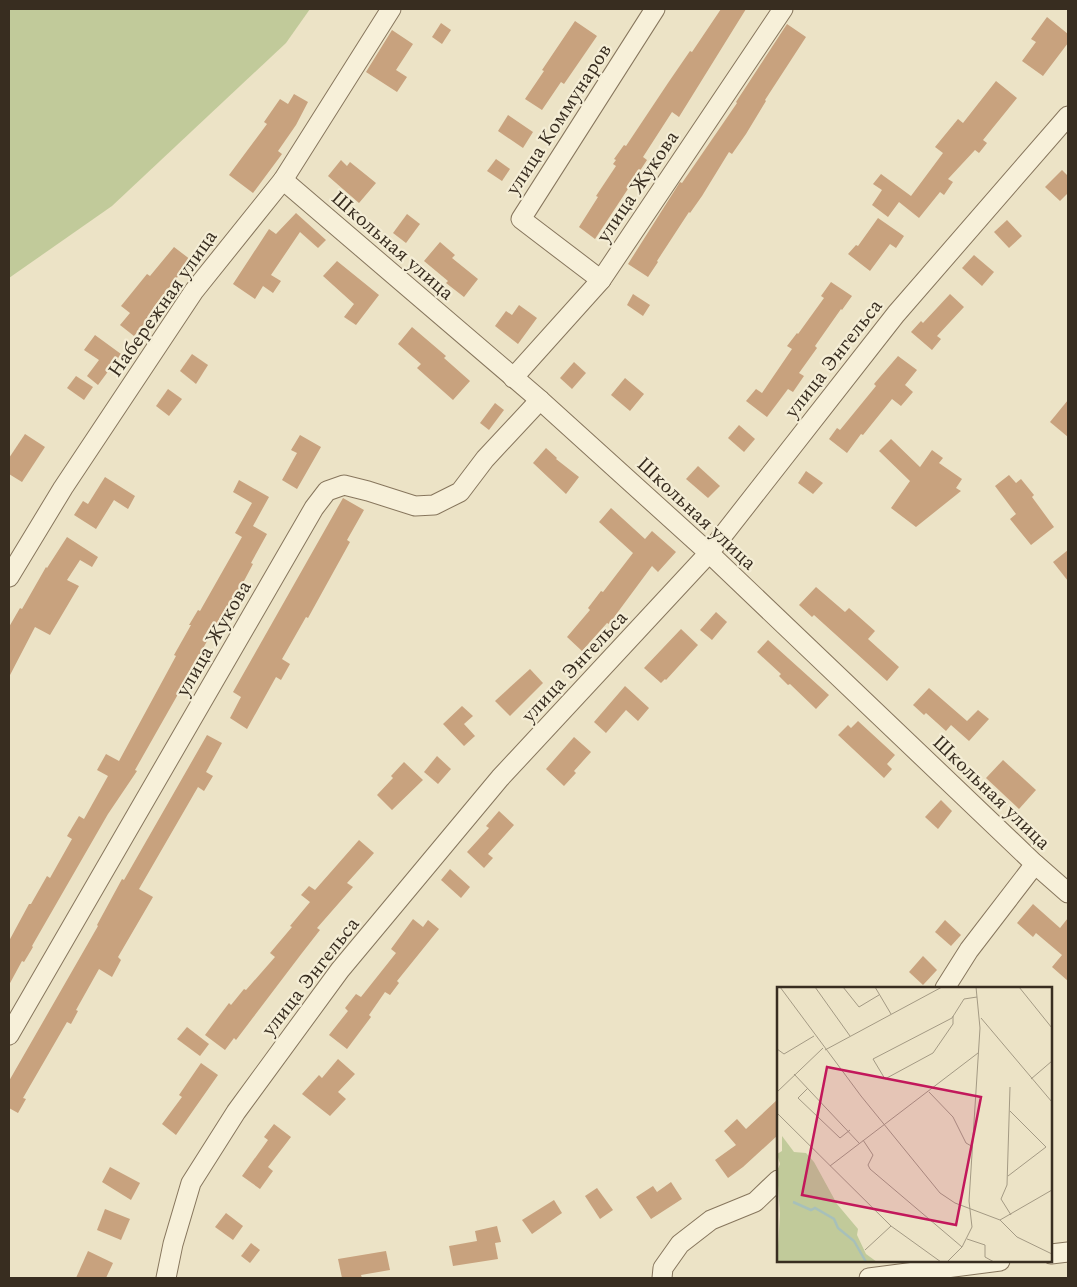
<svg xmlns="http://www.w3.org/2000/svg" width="1077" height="1287" viewBox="0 0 1077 1287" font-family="Spectral,serif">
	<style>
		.green { fill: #c1ca9a }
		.building { fill: #c8a27e }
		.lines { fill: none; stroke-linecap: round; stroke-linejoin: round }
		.minor-casing { stroke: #87765d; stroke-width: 21 }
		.minor { stroke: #f7f0d9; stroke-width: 19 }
		.labels { text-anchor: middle; stroke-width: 4.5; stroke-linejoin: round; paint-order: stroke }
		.street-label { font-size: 20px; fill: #382d20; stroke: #f4edd5 }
		.inset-river { fill: none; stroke: #a7c0ba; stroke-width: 2.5 }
		.inset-road { fill: none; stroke: #a49a84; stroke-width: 1 }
		.view { fill: #c2185b; fill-opacity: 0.15; stroke: #c2185b; stroke-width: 2.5 }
		.inset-edge { fill: none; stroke: #382d20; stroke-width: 2.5 }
	</style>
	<rect width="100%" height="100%" fill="#ece3c6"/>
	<!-- green -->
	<path class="green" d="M9,9H310L286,43L112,206L9,278Z"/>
	<!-- building -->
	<g class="building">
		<path d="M721,9H746L679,117L672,112L643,157L647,160L595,239L579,227L598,197L596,196L616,166L613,164L616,160L614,159L624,145L626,146L668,83L690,51L692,52Z"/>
		<path d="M1047,17L1068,34V43L1043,76L1022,61L1036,42L1031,39Z"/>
		<path d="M575,21L597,36L564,84L561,82L542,110L525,99L544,71L542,70Z"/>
		<path d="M441,23L451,30L442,44L432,37Z"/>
		<path d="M787,24L806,37L765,100L766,101L746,134L732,154L729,152L702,196L690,213L689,212L657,261L658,262L648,277L628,264L680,182L682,183L737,103L736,102Z"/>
		<path d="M392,30L413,44L396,70L407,77L397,92L366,72Z"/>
		<path d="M996,81L1017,98L983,140L987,143L979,153L975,150L948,179L953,182L944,195L940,192L919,218L899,202L888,217L872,205L882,190L873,184L881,174L911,196L943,153L935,147L958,119L963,123Z"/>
		<path d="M294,94L308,102L296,125L278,151L282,154L253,193L229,175L267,124L264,122L280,99L288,104Z"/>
		<path d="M508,115L533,132L523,148L498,131Z"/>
		<path d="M496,159L510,169L502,181L487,171Z"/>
		<path d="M341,160L347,166L350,162L376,183L359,203L328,176Z"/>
		<path d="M1062,170L1068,176V193L1060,201L1045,187Z"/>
		<path d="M296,213L326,240L318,248L300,232L271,275L281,281L273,293L263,286L255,299L233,284L269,229L276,234Z"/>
		<path d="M407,214L420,224L406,243L393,233Z"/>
		<path d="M878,218L904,236L896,248L890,244L870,271L848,254L856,245L858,246Z"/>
		<path d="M1007,220L1022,236L1009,248L994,232Z"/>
		<path d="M440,242L455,255L452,258L478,279L464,297L446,283L448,281L424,261Z"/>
		<path d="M174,247L191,260L153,308L155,310L134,336L120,325L130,313L121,306L147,274L150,276Z"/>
		<path d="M974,255L994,272L982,286L962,268Z"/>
		<path d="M337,261L379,295L356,325L344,317L354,304L323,276Z"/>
		<path d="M831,282L852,296L842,310L841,309L815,346L817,348L799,373L804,376L793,392L788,389L767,417L746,401L756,389L762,393L792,349L787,346L797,333L798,334L824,298L821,296Z"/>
		<path d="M633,294L650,305L643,316L627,305Z"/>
		<path d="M950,294L964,307L937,336L941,339L932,350L911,332L921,321L923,323Z"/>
		<path d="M519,305L537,318L518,344L495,326L506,311L512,315Z"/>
		<path d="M412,327L446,356L444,358L470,381L453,400L417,368L421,364L398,344Z"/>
		<path d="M95,335L121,354L98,385L87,376L99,360L84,350Z"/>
		<path d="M192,354L208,365L196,384L180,371Z"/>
		<path d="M898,356L917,370L905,385L913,392L901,406L892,399L863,435L861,434L847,453L829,439L837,428L840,430L876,386L874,384Z"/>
		<path d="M574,362L586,373L572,389L560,378Z"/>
		<path d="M76,376L93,387L84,400L67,388Z"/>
		<path d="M625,378L644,394L630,411L611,395Z"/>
		<path d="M168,389L182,399L169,416L156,406Z"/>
		<path d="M1068,400V437L1050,422Z"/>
		<path d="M495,403L504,410L489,430L480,423Z"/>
		<path d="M739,425L755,439L744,452L728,438Z"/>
		<path d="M25,434L45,447L22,482L9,474V458Z"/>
		<path d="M300,435L321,447L297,489L282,480L297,453L291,450Z"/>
		<path d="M891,439L920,467L932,450L943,458L939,463L962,479L956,488L961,491L916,527L891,508L910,481L879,451Z"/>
		<path d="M546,448L557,458L556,459L579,477L566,494L533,463Z"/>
		<path d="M698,466L720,486L708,498L686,479Z"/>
		<path d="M806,471L823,483L813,494L798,483Z"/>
		<path d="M1009,475L1016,483L1021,479L1034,495L1032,497L1054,527L1031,545L1010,519L1016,514L995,486Z"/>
		<path d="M105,477L135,496L128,509L114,500L96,529L74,515L83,501L88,504Z"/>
		<path d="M239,480L269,497L253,526L267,534L251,563L253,564L237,594L230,607L227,605L201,652L203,653L195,667L194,666L135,770L137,771L108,814L32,946L33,947L24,962L22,961L9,985V941L29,904H31L47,876L50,878L72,839L67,836L79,816L84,819L108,776L97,770L106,754L119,761L176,656L174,655L191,625H189L198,610L200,611L242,537L235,533L252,503L233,492Z"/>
		<path d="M343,498L364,510L347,540L350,542L308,618L306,617L282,659L290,664L281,680L276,677L247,729L230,718L241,697L233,692Z"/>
		<path d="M611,508L645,539L652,531L676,552L658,572L652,566L609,624L607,623L582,651L567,637L590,610L588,608L601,591L603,592L633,553L599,522Z"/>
		<path d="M67,537L98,557L92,567L80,560L67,580L79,586L50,635L35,627L9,677V627L20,608L22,609L46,567L47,568Z"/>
		<path d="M1068,550V581L1053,562Z"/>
		<path d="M816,587L845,612L849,608L875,631L868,639L899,667L887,681L814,615L812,617L799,605Z"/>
		<path d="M716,612L727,622L712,640L700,630Z"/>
		<path d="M681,629L698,645L666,680L665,679L661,683L644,668Z"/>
		<path d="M768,640L829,695L816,709L790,684L788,685L779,676L781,674L757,652Z"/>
		<path d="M530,669L543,683L510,716L495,701Z"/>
		<path d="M625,686L649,708L638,721L626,710L606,733L594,722Z"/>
		<path d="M929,688L967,721L978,710L989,719L969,741L951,725L946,731L926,713L924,715L913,705Z"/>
		<path d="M462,706L473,716L464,724L475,736L464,746L443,724Z"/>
		<path d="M858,721L895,755L887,764L892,769L884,778L838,735L848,725L851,728Z"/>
		<path d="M207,735L222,743L206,772L213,776L204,791L198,787L139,889L153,897L118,957L121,960L112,977L99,969L76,1010L78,1011L71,1024L67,1022L23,1098L26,1099L18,1113L9,1108V1081L98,926L97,925L122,879L124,880Z"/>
		<path d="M574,737L591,752L574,771L576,773L564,786L546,769Z"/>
		<path d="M437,756L451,769L438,784L424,772Z"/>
		<path d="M1003,760L1036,790L1019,809L986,778Z"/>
		<path d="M404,762L423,780L392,810L377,795L393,778L391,776Z"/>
		<path d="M941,800L952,811L938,829L925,817Z"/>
		<path d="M499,811L514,825L488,854L493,858L484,868L467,852L489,828L486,826Z"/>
		<path d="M359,840L374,853L347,883L353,887L317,928L320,930L302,953L236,1040L234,1038L225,1050L205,1035L229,1003L231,1005L244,989L246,990L275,957L270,953L292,927L290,926L310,902L301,895L309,886L315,890Z"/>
		<path d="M450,869L470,887L461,898L441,880Z"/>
		<path d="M1033,904L1060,928L1068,918V981L1052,967L1062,955L1036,933L1033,937L1017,923Z"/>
		<path d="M413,919L423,927L428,920L439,929L397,981L399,983L390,995L385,992L369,1015L371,1017L347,1049L329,1035L348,1011L345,1008L356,994L361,997L396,953L391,949Z"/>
		<path d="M945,920L961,935L951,946L935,932Z"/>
		<path d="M923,956L937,970L923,985L909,972Z"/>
		<path d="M187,1027L209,1044L200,1056L177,1039Z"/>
		<path d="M338,1059L355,1074L338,1092L346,1099L330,1116L302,1094L319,1075L322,1078Z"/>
		<path d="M201,1063L218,1075L176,1135L162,1124L182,1097L179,1095Z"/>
		<path d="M778,1099V1135L743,1167L728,1178L715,1160L736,1145L724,1131L737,1119L746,1129Z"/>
		<path d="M274,1124L291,1137L268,1167L273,1171L260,1189L242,1176L268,1140L264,1137Z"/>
		<path d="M110,1167L140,1183L131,1200L102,1182Z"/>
		<path d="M671,1182L682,1199L651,1219L636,1197L653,1186L657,1192Z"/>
		<path d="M597,1188L613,1210L600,1219L585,1196Z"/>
		<path d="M554,1200L562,1213L532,1234L522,1220Z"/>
		<path d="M105,1209L130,1219L121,1240L97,1230Z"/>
		<path d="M226,1213L243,1226L233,1240L215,1227Z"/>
		<path d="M497,1226L501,1242L495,1243L498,1259L453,1266L449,1246L477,1241L475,1231Z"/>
		<path d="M251,1243L260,1250L250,1263L241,1256Z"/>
		<path d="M88,1251L113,1263L106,1278H76Z"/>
		<path d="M386,1251L390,1270L361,1275L362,1278H342L338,1259Z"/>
	</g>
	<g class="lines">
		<defs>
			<g id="minor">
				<path d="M283,180L540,400L709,553L1035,864L1068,893"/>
				<path d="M601,280L521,219L655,9"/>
				<path d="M513,378L601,280L783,9"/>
				<path d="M9,577L63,488L194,291L283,180L391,9"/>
				<path d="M945,988L969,950L1035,864"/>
				<path d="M9,1035L314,508L327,491L344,485L368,491L415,506L434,505L460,492L485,459L540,400"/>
				<path d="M1051,1254L1068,1252"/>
				<path d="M166,1278L173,1244L191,1183L236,1112L340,970L500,778L709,553L896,314L1068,116"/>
				<path d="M662,1278L663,1268L680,1244L711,1220L755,1202L778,1180"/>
				<path d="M869,1278L1000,1261"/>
			</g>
		</defs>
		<!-- minor casing -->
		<use href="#minor" class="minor-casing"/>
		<!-- minor -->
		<use href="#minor" class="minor"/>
	</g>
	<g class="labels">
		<!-- street labels -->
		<g class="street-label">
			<text transform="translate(558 119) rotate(-57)" y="7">улица Коммунаров</text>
			<text transform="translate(637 186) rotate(-56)" y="7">улица Жукова</text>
			<text transform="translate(393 245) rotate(41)" y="7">Школьная улица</text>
			<text transform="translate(162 303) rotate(-55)" y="7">Набережная улица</text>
			<text transform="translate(833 358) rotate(-52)" y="7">улица Энгельса</text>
			<text transform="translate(697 513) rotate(43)" y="7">Школьная улица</text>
			<text transform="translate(213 638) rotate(-60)" y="7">улица Жукова</text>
			<text transform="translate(574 666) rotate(-47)" y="7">улица Энгельса</text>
			<text transform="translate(992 792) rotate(44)" y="7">Школьная улица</text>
			<text transform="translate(310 976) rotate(-52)" y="7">улица Энгельса</text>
		</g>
	</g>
	<!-- overview -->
	<g transform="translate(777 987)">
		<rect width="275" height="275" fill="#ece3c6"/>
		<path d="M5,149L17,165L29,166L37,175L60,217L81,242L80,248L89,267L100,275H0L3,227L0,184L3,177L0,167L5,164Z" fill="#c1ca9a"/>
		<path class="inset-river" d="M16,215L34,223L38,221L57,232L61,241L77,254L89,275"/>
		<path class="inset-road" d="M3,0L84,109L163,206L178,216L223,233L240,250L275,267M38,0L73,49M66,0L82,20L102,8M98,0L114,27M242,0L275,41M176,29V37L156,66L108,92L96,72L175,31L187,12L200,10M204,31L275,115M0,62L7,67L37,49M48,63L165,0M17,87L82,156M254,92L275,74M233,100L230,198L224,212L234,228M31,101L21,111L63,151L73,143M0,105L46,61M152,105L176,130L189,156L196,160M0,126L114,239L164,275M86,153L96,168L91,178L93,182L185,260M53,179L201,66M231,189L269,160L233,124M223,233L275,203M190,252L208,258V270L217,275M88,263L114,239M170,275L185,260L195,240L192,214L203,41L199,0"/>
		<path class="view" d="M50,80L204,110L179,238L25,208Z"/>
		<rect width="275" height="275" class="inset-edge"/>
	</g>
	<!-- border -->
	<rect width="1077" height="1287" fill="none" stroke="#382d20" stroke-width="20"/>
</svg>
